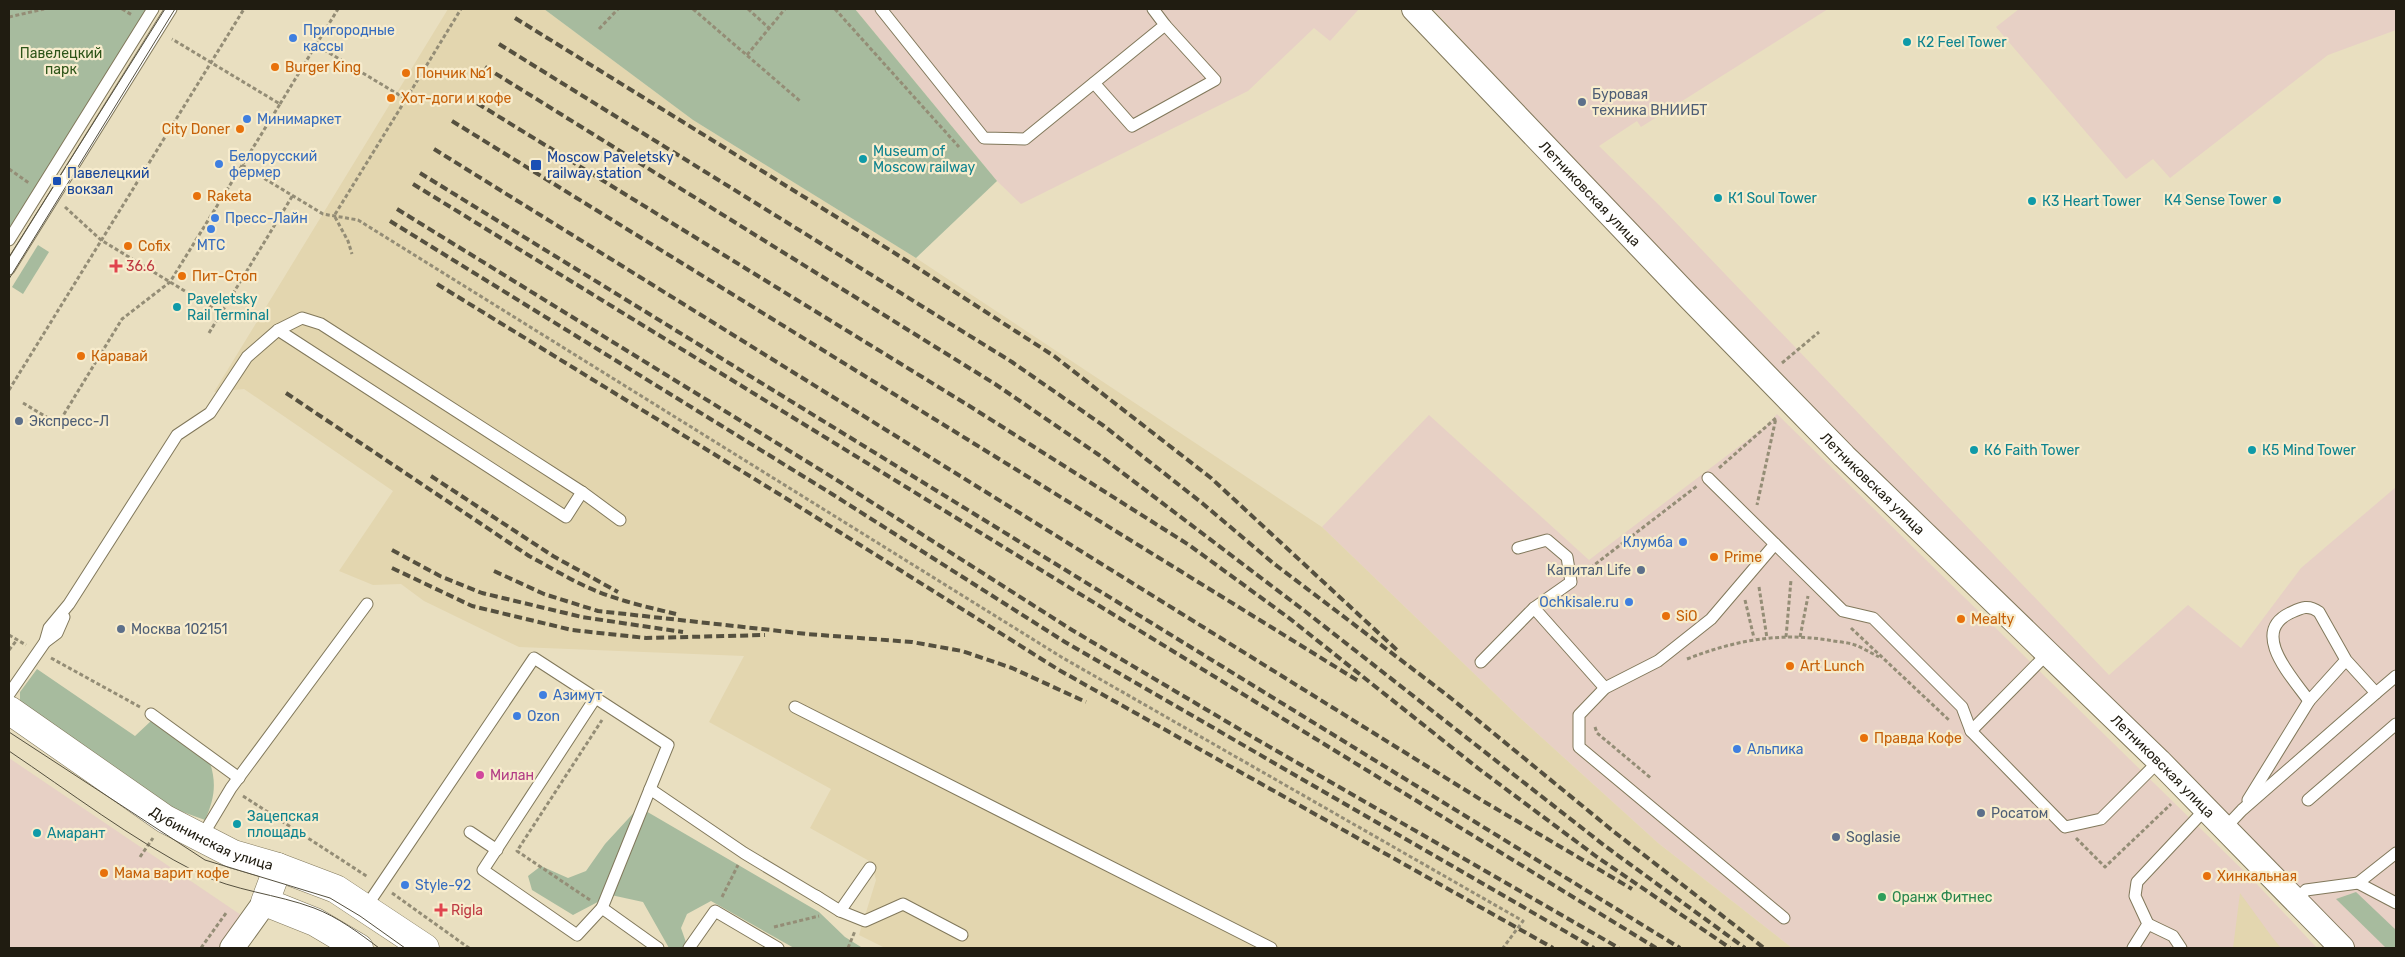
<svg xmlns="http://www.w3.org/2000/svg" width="2405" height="957" viewBox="0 0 2405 957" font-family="Rubik,sans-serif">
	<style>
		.commercial { fill: #e7d0c5 }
		.built { fill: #e3d6af }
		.green { fill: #a7bb9e }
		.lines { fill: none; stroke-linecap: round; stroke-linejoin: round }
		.service-casing { stroke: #81785b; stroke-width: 13 }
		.minor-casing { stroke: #81785b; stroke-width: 26 }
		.secondary-casing { stroke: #81785b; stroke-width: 29 }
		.path { stroke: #948d76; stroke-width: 3; stroke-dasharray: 4 2.5; stroke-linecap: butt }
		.service { stroke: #fff; stroke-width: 11 }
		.minor { stroke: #fff; stroke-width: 24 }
		.secondary { stroke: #fff; stroke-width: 28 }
		.tram { stroke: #55503f; stroke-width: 1 }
		.rail { stroke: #55503f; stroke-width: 4; stroke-dasharray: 8 4; stroke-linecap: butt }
		.shop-dot { fill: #3f7fe0; stroke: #f7eccd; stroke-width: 2 }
		.culture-dot { fill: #0f9aa8; stroke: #f7eccd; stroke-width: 2 }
		.food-dot { fill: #e8710a; stroke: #f7eccd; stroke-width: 2 }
		.service-dot { fill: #5c6f8a; stroke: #f7eccd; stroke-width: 2 }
		.transit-dot { fill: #1a4fb4; stroke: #f7eccd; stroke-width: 2 }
		.health-dot { fill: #e0444e; stroke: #f7eccd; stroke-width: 2 }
		.hotel-dot { fill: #d1479c; stroke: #f7eccd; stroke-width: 2 }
		.leisure-dot { fill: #2e9e5b; stroke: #f7eccd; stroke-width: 2 }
		.labels { text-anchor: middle; stroke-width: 4.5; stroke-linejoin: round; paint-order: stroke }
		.shop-label { font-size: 14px; fill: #366cbe; stroke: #f7eccd; text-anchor: start }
		.culture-label { font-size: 14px; fill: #0d838f; stroke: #f7eccd; text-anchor: start }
		.park-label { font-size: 14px; fill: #2d5418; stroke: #f7eccd }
		.food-label { font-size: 14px; fill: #c56008; stroke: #f7eccd; text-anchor: start }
		.service-label { font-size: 14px; fill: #4e5e75; stroke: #f7eccd; text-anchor: start }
		.transit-label { font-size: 14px; fill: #164399; stroke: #f7eccd; text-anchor: start }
		.street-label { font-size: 14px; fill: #201c11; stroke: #f7eccd }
		.health-label { font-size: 14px; fill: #be3a42; stroke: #f7eccd; text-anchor: start }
		.hotel-label { font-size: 14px; fill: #b23c85; stroke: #f7eccd; text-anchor: start }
		.leisure-label { font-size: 14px; fill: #27864d; stroke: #f7eccd; text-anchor: start }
	</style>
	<rect width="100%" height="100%" fill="#e9dfc0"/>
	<!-- commercial -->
	<g class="commercial">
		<path d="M855,9H1359L1330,41L1314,28L1248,91L1021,204L997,181Z"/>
		<path d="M1433,9H1828L1641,127L1637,121L1599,146L1659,205L2109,675L2188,605L2241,648L2301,568L2396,487V948H2347L1851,450L1517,100Z"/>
		<path d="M2019,9H2396V30L2328,55L2170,178L2153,159L2126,179L1996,27Z"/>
		<path d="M1777,414L2252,879L2317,948H1792L1658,843L1519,717L1322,527L1429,415L1589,560L1766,426Z"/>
		<path d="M9,758L241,915L218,948H9Z"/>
	</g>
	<!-- built -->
	<g class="built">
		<path d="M448,9H544L693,120L916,258L1322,527L1519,717L1658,843L1792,948H885L859,935L876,880L871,862L810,828L831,789L709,722L744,656L519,647L424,601L401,584L373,585L339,571L393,491L244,389L214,392Z"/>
		<path d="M2240,893L2272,937L2281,948H2233Z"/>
	</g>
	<!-- green -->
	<g class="green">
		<path d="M9,9H158L9,238Z"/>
		<path d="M544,9H855L997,181L916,258L693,120Z"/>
		<path d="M38,245L49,252L23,294L12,287Z"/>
		<path d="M37,669L135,736L151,721L210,763C217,784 214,800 205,820L169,807L20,703V692Z"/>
		<path d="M639,807L819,912L845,937L861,947L794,948L711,901L687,914L681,928L688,948H669L643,902L611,895L573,915L532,890L528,876L541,866L568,878L586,871L605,844Z"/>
		<path d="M2356,892L2396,930V948H2386L2336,899Z"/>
	</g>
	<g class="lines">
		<defs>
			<g id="service">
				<path d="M881,9L984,138L1025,139L1165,25L1153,9"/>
				<path d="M1094,83L1132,126L1215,80L1165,25"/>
				<path d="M9,240L153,9"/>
				<path d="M9,269L171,9"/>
				<path d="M278,330L566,517L582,492"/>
				<path d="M1708,478L1843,611L1873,618L1962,707L1971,731L2065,827L2101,819L2159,761"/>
				<path d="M1775,544L1711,619L1658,661L1605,688L1579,715V747L1784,918"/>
				<path d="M1534,608L1605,688"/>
				<path d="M45,642L49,628L69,604L177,435L210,413L247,357L278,330L302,318L321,324L582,492L620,520"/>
				<path d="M2346,660L2309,701C2293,678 2249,633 2290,613C2301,608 2308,604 2319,612L2346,660L2376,693L2396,676"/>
				<path d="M1481,662L1534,608L1571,582L1567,557L1547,540L1518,548"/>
				<path d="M9,694L45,642L57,633L64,617"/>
				<path d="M596,697L483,870L577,935L602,908L658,948"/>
				<path d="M795,707L1271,948"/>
				<path d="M151,714L239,778"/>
				<path d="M1971,731L2048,653"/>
				<path d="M2248,800L2309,701"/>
				<path d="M2308,800L2396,724"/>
				<path d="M2225,828L2242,810L2376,693"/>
				<path d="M470,832L497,850"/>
				<path d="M201,838L231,788L367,604"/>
				<path d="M2358,883L2396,853"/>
				<path d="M816,896L840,911L870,868"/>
				<path d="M2296,900L2306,890L2358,883L2396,903"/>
				<path d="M366,907L534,658L668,745L650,789"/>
				<path d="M602,908L650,789L744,853L819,898"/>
				<path d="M840,911L865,921L903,904L962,935"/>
				<path d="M2148,924L2173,936L2181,948"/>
				<path d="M689,948L715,911L778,948"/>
				<path d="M2133,948L2148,924L2135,896L2137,882L2198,817L2210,812"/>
			</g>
			<g id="minor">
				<path id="s1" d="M1414,9L1686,294L1844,456L2159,761L2342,948"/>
				<path d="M232,948L265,902"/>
			</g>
			<g id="secondary">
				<path id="s2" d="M9,710L165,819L233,854L278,867L336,889L425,948"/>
				<path d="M278,867L265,902L315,922L359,948"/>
			</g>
		</defs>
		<!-- service casing -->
		<use href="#service" class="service-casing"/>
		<!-- minor casing -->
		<use href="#minor" class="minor-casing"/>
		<!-- secondary casing -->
		<use href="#secondary" class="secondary-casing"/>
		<!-- path -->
		<g class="path">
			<path d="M122,9L132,15"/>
			<path d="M693,9L800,101"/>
			<path d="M748,9L769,28"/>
			<path d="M835,9L959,147"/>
			<path d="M9,17L44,9"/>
			<path d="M599,29L618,9"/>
			<path d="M316,45L338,9"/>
			<path d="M747,55L785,9"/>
			<path d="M406,99L461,9"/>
			<path d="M280,104L316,45L406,99L334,216"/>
			<path d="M242,165L323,214L358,220L1063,658L1523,921L1503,948"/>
			<path d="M9,169L29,183"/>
			<path d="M65,207L101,240L221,313"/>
			<path d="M335,217L348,241L352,254"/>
			<path d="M209,333L293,195"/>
			<path d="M1782,363L1819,332"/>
			<path d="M9,390L244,9"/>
			<path d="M23,403L58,424L122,319L170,282L280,104L172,39"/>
			<path d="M1719,468L1776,418L1757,505"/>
			<path d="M1585,572L1697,486"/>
			<path d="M1759,587L1767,638"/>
			<path d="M1745,600L1754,638"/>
			<path d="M1851,628L1950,721"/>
			<path d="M9,635L26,645"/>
			<path d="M1786,637L1791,580"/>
			<path d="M1800,637L1808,596"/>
			<path d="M9,650L17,640"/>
			<path d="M51,658L140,707"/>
			<path d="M1687,659C1733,641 1778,632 1828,640C1837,642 1847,642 1855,645C1863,648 1871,653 1879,657"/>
			<path d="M1595,727L1597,733L1652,779"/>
			<path d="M243,796L368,877"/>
			<path d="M2076,838L2105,867L2171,804"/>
			<path d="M140,857L153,838"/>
			<path d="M392,893L469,948"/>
			<path d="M722,897L738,865"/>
			<path d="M590,900L517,851L602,720"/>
			<path d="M774,927L819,916"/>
			<path d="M201,948L226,913"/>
			<path d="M848,948L855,931"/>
		</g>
		<!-- service -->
		<use href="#service" class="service"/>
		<!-- minor -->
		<use href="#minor" class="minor"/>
		<!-- secondary -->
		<use href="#secondary" class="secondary"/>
		<!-- tram -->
		<g class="tram">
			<path d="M9,257L165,9"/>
			<path d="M9,279L175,9"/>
			<path d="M9,732L205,860L330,898L360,916L405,948"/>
			<path d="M9,751C70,792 131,839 198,873C234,891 277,894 314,908C338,917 359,933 379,948"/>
		</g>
		<!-- rail -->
		<g class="rail">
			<path d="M515,18L893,252L1054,356L1211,478L1398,651"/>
			<path d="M499,44L1012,362L1104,426L1202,503L1273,563L1447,695L1613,831L1764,948"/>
			<path d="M485,67L995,384L1099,455L1306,612L1605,846L1745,948"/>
			<path d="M467,97L971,407L1189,545L1289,618L1479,769L1597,857L1730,948"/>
			<path d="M452,121L1360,682"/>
			<path d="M434,149L1483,801L1632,889"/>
			<path d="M420,173L1680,948"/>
			<path d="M413,184L1656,948"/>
			<path d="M397,209L840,482L1072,630L1256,739L1619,948"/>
			<path d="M390,221L832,494L1065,642L1594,948"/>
			<path d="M437,284L779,494L1059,670L1553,948"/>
			<path d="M286,393L529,556C548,566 567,578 587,587C615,600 647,607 676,614"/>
			<path d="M431,476L553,556L618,592"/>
			<path d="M392,550L440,576L482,593L582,617L683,632"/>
			<path d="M392,568L472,606L572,630L646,638L765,635"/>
			<path d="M494,571L544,594L598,611L807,634L912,642L962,651L1012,668L1086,702"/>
		</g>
	</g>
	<!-- markers -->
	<g class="shop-dot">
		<circle cx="293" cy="38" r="5"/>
		<circle cx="247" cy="119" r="5"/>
		<circle cx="219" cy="164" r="5"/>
		<circle cx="215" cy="218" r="5"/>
		<circle cx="211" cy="229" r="5"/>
		<circle cx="1683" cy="542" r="5"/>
		<circle cx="1629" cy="602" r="5"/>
		<circle cx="543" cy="695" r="5"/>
		<circle cx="517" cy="716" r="5"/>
		<circle cx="1737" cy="749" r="5"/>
		<circle cx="405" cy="885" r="5"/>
	</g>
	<g class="culture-dot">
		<circle cx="1907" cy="42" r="5"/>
		<circle cx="863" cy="159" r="5"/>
		<circle cx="1718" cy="198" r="5"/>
		<circle cx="2277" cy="200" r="5"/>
		<circle cx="2032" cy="201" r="5"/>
		<circle cx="177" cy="307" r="5"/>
		<circle cx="1974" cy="450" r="5"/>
		<circle cx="2252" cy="450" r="5"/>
		<circle cx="237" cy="824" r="5"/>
		<circle cx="37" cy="833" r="5"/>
	</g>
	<g class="food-dot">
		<circle cx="275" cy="67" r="5"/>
		<circle cx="406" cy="73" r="5"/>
		<circle cx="391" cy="98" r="5"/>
		<circle cx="240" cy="129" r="5"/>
		<circle cx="197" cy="196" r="5"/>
		<circle cx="128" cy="246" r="5"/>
		<circle cx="182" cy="276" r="5"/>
		<circle cx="81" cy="356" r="5"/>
		<circle cx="1714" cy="557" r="5"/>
		<circle cx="1666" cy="616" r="5"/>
		<circle cx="1961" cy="619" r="5"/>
		<circle cx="1790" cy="666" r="5"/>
		<circle cx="1864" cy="738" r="5"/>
		<circle cx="104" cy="873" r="5"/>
		<circle cx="2207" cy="876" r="5"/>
	</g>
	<g class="service-dot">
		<circle cx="1582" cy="102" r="5"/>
		<circle cx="19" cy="421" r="5"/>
		<circle cx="1641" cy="570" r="5"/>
		<circle cx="121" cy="629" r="5"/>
		<circle cx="1981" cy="813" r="5"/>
		<circle cx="1836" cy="837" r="5"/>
	</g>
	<g class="transit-dot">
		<rect x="530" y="159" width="12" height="12" rx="2.5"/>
		<rect x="52" y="176" width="10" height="10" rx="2.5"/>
	</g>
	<g class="health-dot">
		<path d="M113.5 258.5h5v5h5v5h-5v5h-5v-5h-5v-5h5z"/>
		<path d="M438.5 902.5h5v5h5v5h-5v5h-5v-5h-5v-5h5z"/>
	</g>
	<circle class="hotel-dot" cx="480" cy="775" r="5"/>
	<circle class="leisure-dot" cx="1882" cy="897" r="5"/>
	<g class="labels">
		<!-- shop labels -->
		<g class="shop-label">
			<text x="303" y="35">Пригородные<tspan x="303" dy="16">кассы</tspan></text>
			<text x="257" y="124">Минимаркет</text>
			<text x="229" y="161">Белорусский<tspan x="229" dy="16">фермер</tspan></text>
			<text x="225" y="223">Пресс-Лайн</text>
			<text x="211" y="250" text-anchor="middle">МТС</text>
			<text x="1673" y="547" text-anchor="end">Клумба</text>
			<text x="1619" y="607" text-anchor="end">Ochkisale.ru</text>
			<text x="553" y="700">Азимут</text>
			<text x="527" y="721">Ozon</text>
			<text x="1747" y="754">Альпика</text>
			<text x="415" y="890">Style-92</text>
		</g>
		<!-- culture labels -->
		<g class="culture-label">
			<text x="1917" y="47">К2 Feel Tower</text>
			<text x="873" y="156">Museum of<tspan x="873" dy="16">Moscow railway</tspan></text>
			<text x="1728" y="203">К1 Soul Tower</text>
			<text x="2267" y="205" text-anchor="end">К4 Sense Tower</text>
			<text x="2042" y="206">К3 Heart Tower</text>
			<text x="187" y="304">Paveletsky<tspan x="187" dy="16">Rail Terminal</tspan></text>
			<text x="1984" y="455">К6 Faith Tower</text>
			<text x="2262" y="455">К5 Mind Tower</text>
			<text x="247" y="821">Зацепская<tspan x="247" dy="16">площадь</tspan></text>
			<text x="47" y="838">Амарант</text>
		</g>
		<!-- park labels -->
		<g class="park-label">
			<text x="61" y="58">Павелецкий<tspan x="61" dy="16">парк</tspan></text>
		</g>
		<!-- food labels -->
		<g class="food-label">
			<text x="285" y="72">Burger King</text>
			<text x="416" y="78">Пончик №1</text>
			<text x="401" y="103">Хот-доги и кофе</text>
			<text x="230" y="134" text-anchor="end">City Doner</text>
			<text x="207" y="201">Raketa</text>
			<text x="138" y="251">Cofix</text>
			<text x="192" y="281">Пит-Стоп</text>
			<text x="91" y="361">Каравай</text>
			<text x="1724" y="562">Prime</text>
			<text x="1676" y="621">SiO</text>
			<text x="1971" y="624">Mealty</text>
			<text x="1800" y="671">Art Lunch</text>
			<text x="1874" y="743">Правда Кофе</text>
			<text x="114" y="878">Мама варит кофе</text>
			<text x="2217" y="881">Хинкальная</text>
		</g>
		<!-- service labels -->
		<g class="service-label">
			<text x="1592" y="99">Буровая<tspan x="1592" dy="16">техника ВНИИБТ</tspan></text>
			<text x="29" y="426">Экспресс-Л</text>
			<text x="1631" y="575" text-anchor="end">Капитал Life</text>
			<text x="131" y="634">Москва 102151</text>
			<text x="1991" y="818">Росатом</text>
			<text x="1846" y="842">Soglasie</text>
		</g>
		<!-- transit labels -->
		<g class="transit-label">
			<text x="547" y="162">Moscow Paveletsky<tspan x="547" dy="16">railway station</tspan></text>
			<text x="67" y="178">Павелецкий<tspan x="67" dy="16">вокзал</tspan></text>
		</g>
		<!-- street labels -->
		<g class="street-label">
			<text dy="5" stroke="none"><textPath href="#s1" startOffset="255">Летниковская улица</textPath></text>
			<text dy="5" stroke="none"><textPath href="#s1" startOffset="660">Летниковская улица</textPath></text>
			<text dy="5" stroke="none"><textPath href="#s1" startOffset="1065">Летниковская улица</textPath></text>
			<text dy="5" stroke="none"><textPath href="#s2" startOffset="241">Дубининская улица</textPath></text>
		</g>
		<!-- health labels -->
		<g class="health-label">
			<text x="126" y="271">36.6</text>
			<text x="451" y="915">Rigla</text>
		</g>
		<!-- hotel labels -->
		<g class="hotel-label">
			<text x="490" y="780">Милан</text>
		</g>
		<!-- leisure labels -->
		<g class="leisure-label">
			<text x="1892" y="902">Оранж Фитнес</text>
		</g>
	</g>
	<!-- border -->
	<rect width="2405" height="957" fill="none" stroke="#201c11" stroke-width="20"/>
</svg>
